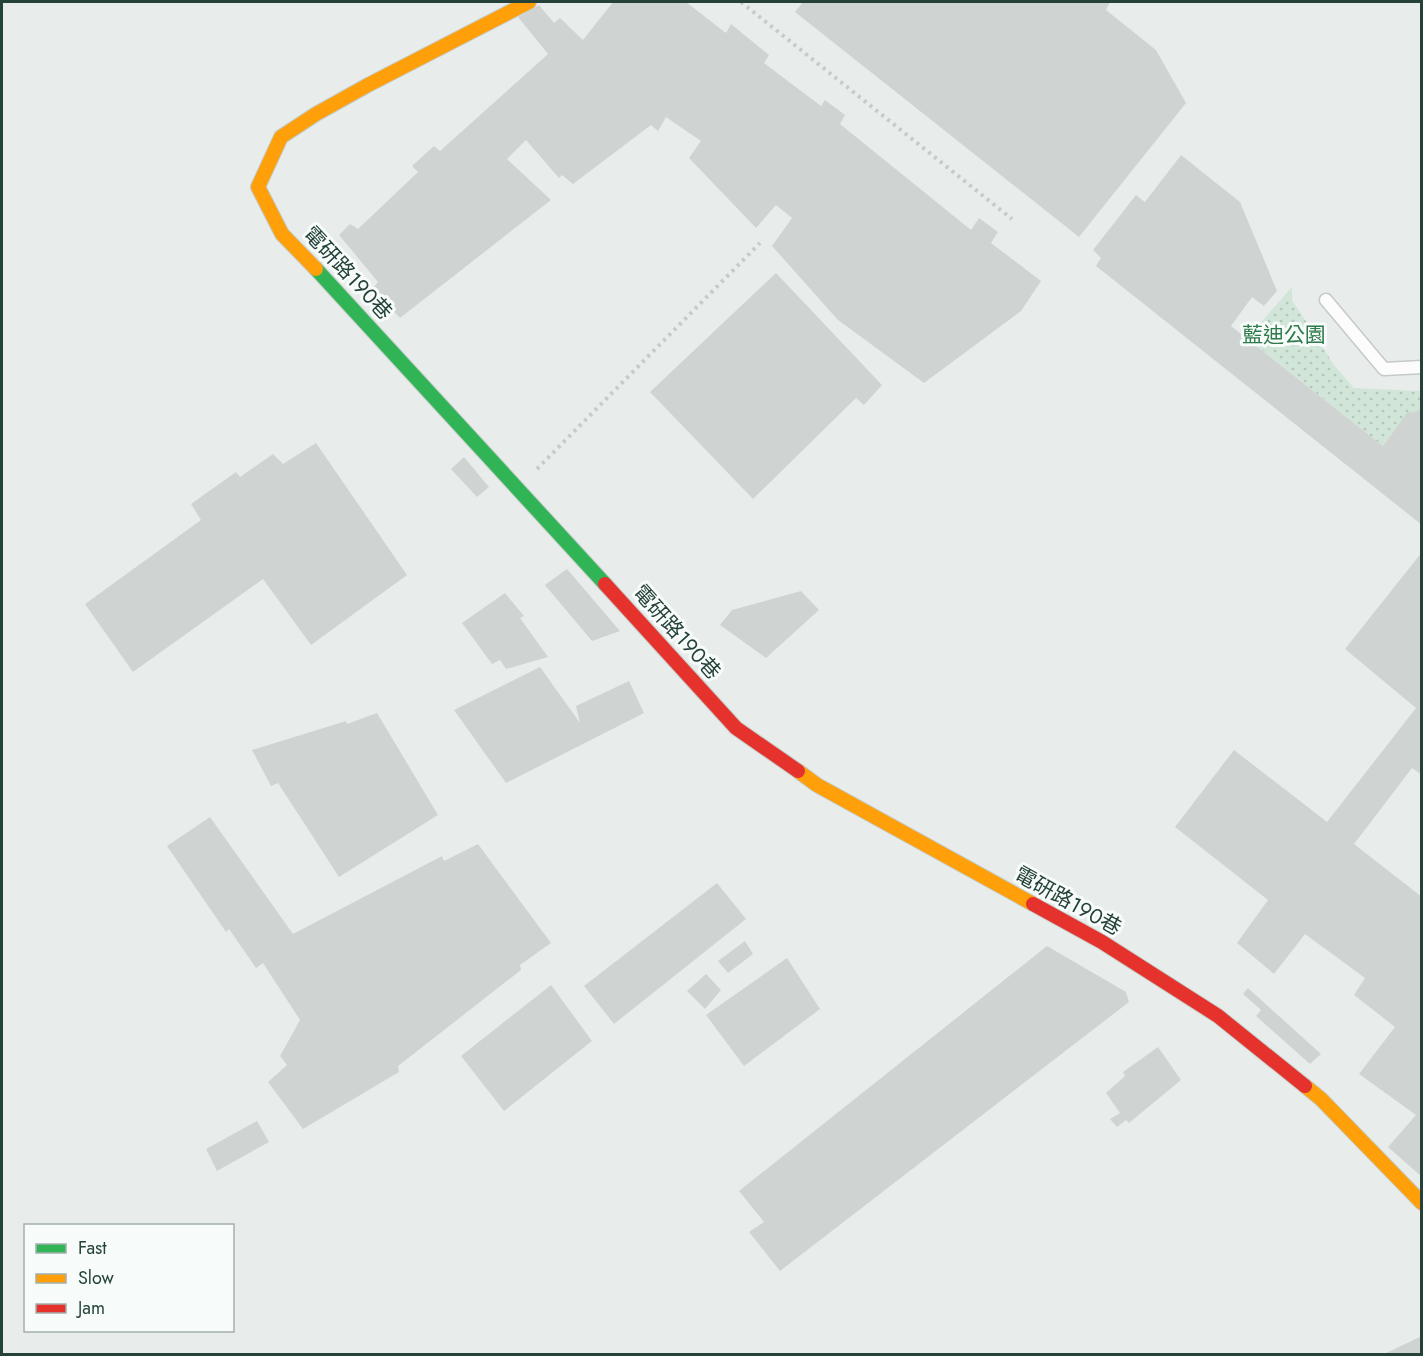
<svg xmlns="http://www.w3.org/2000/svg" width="1423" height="1356" font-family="Jost,'Noto Sans TC',sans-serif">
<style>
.park{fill:url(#park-dots)}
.building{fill:#cfd4d2}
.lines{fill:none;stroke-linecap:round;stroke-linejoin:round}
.lane-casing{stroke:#c5cac8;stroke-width:15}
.fast-casing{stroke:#c3cbc8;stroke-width:16}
.slow-casing{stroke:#c3cbc8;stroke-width:16}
.jam-casing{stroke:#c3cbc8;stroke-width:16}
.path{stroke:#c3ccca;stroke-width:4;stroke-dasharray:3 4.5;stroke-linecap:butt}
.lane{stroke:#fcfcfc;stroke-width:12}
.fast{stroke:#30b455;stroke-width:14}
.slow{stroke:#ff9f0a;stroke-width:14}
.jam{stroke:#e5322d;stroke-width:14}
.labels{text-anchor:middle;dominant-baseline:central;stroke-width:6;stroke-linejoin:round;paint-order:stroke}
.street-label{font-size:21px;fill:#24423a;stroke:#f7fbf9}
.park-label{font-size:21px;fill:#2d7a4b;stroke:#f7fbf9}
</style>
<defs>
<pattern id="park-dots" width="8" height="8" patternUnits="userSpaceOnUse" patternTransform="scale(1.5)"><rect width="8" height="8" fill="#d1e6d8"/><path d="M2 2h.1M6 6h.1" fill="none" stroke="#b3c6ba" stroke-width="1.8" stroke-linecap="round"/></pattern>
</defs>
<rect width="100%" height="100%" fill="#e8edeb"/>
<path class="park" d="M1292 287V300L1334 365 1354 388 1421 391V410L1407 414 1383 446 1247 338Z"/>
<path class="building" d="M613 2H686L726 33 731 24 769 55 764 63 821 106 825 100 845 115 840 124 971 230 979 218 998 232 991 243 1041 281 1021 311 924 383 838 320 772 246 792 218 776 205 756 228 689 158 701 141 666 117 658 131 651 125 573 184 562 175 559 178 526 140 507 159 551 200 400 318 372 289 378 282 339 235 350 224 358 229 418 172 412 166 434 146 440 151 548 54 518 17 539 5 554 23 560 18 583 40Z
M803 2H1110L1106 10 1156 50 1186 103 1079 237 795 12Z
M1181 155 1240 202 1277 291 1264 306 1252 297 1231 326 1383 446 1407 413 1422 410V525L1096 266 1101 258 1093 250 1136 195 1145 202Z
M776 273 882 385 864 405 856 398 753 499 650 392Z
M316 443 407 575 311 645 263 579 133 672 85 604 201 520 191 504 236 472 240 477 273 454 283 464Z
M464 457 489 487 477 497 451 469Z
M1422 552V775L1412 768 1354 844 1422 897V1177L1388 1147 1416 1115 1359 1074 1395 1027 1354 995 1365 978 1305 934 1274 974 1237 943 1268 900 1175 827 1234 750 1327 822 1416 708 1345 649Z
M567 569 620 631 592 641 545 585Z
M801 591 819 610 766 658 720 625 732 610Z
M505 593 524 616 520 618 548 657 506 669 500 660 492 664 462 623Z
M540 667 580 723 576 706 629 681 644 713 506 783 454 710Z
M377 713 438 815 339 877 278 783 271 786 252 750 346 721 347 724Z
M210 817 293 934 442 856 444 861 478 844 551 943 520 965 521 970 398 1066 399 1072 303 1129 268 1082 287 1065 280 1056 300 1020 263 963 256 968 229 929 226 932 167 846Z
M717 883 746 919 614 1024 584 986Z
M745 941 753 954 728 973 718 961Z
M1047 946 1126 992 1129 1002 780 1271 749 1232 764 1222 739 1191Z
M787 958 820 1009 744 1066 706 1015Z
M706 974 721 990 705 1009 687 991Z
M551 985 592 1041 504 1111 461 1056Z
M1248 988 1321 1054 1310 1064 1256 1016 1261 1010 1243 994Z
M1158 1047 1181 1080 1129 1123 1126 1120 1117 1127 1110 1119 1120 1113 1106 1093 1125 1076 1123 1072Z
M257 1121 269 1142 217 1171 206 1149Z
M1422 1336V1354H1384Z"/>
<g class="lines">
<g class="lane-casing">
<path id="lane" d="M1326 300 1384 369 1422 367"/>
</g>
<g class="fast-casing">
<path id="fast" d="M316 269 605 584"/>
</g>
<g class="slow-casing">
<path id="slow" d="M316 269 282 234 258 187 281 137 316 114 368 85 529 2
M798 771 817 785 1033 904
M1305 1086 1321 1099 1422 1203"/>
</g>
<g class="jam-casing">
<path id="jam" d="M605 584 736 728 798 771
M1033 904 1102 942 1218 1016 1305 1086"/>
</g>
<path class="path" d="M741 2 1012 219
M537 469 760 243"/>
<use href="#lane" class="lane"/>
<use href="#fast" class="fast"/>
<use href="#slow" class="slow"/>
<use href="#jam" class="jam"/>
</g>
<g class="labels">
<g class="street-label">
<text transform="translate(348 273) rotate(47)">電研路190巷</text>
<text transform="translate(677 632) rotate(48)">電研路190巷</text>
<text transform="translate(1068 901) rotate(29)">電研路190巷</text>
</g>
<g class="park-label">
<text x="1284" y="335">藍迪公園</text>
</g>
</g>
<rect width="1423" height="1356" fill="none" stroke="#24423a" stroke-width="6"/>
<rect x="24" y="1224" width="210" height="108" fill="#f7fbf9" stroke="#a3b1ad" stroke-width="1.5"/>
<rect x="36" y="1244" width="30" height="9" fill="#30b455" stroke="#a3b1ad" stroke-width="1.5"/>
<text x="78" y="1254" font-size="18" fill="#24423a">Fast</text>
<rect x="36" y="1274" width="30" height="9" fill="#ff9f0a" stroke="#a3b1ad" stroke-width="1.5"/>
<text x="78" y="1284" font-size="18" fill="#24423a">Slow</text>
<rect x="36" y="1304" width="30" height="9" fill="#e5322d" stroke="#a3b1ad" stroke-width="1.5"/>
<text x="78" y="1314" font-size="18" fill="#24423a">Jam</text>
</svg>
